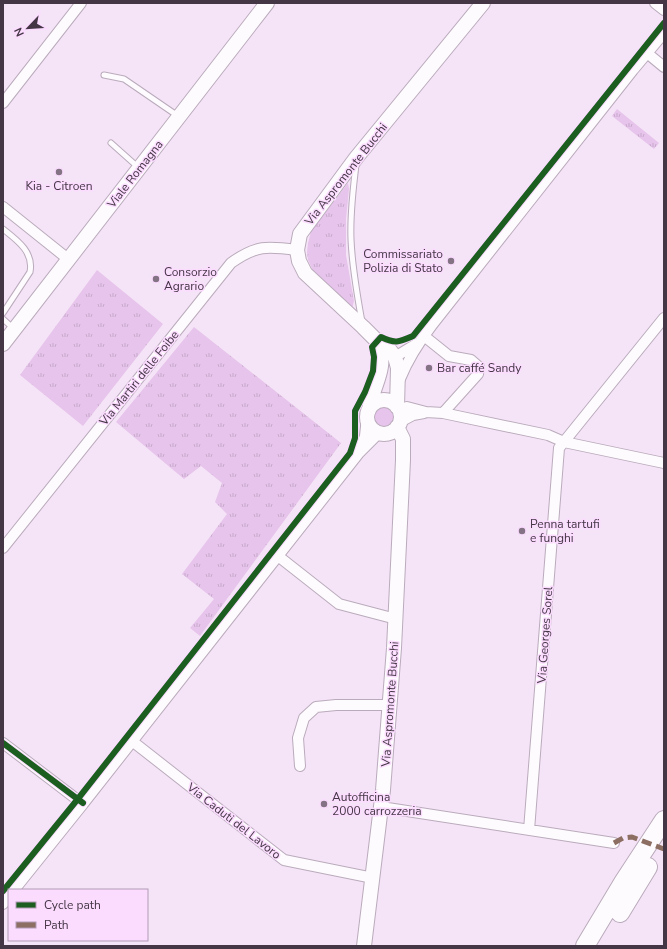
<svg xmlns="http://www.w3.org/2000/svg" width="667" height="949" font-family="'Nunito Sans',sans-serif">
<style>
.grass{fill:url(#grass-tufts)}
.garden{fill:#e7c4eb}
.lines{fill:none;stroke-linecap:round;stroke-linejoin:round}
.lane-casing{stroke:#baabbc;stroke-width:7}
.street-casing{stroke:#baabbc;stroke-width:12}
.secondary-casing{stroke:#baabbc;stroke-width:16}
.highway-casing{stroke:#baabbc;stroke-width:20}
.lane{stroke:#fefbfe;stroke-width:5}
.street{stroke:#fefbfe;stroke-width:10}
.secondary{stroke:#fefbfe;stroke-width:14}
.highway{stroke:#fefbfe;stroke-width:18}
.quiet{stroke:#8d6e63;stroke-width:5;stroke-dasharray:10 5;stroke-linecap:butt}
.cycleway-casing{stroke:#fbdcff;stroke-width:8}
.cycleway{stroke:#1b5e20;stroke-width:6}
.poi-dot{fill:#837384;stroke:#fbdcff;stroke-width:1.5}
.labels{text-anchor:middle;dominant-baseline:central;stroke-width:3;stroke-linejoin:round;paint-order:stroke}
.street-label{font-size:12px;fill:#453646;stroke:#fbdcff}
.poi-label{font-size:12px;fill:#453646;stroke:#fbdcff;text-anchor:start}
</style>
<defs>
<pattern id="grass-tufts" width="24" height="20" patternUnits="userSpaceOnUse"><rect width="24" height="20" fill="#e7c4eb"/><path d="M3 7l-1-3M5 7V3M7 7l1-3M15 17l-1-3M17 17v-4M19 17l1-3" fill="none" stroke="#c8a9cb"/></pattern>
</defs>
<rect width="100%" height="100%" fill="#f5e4f7"/>
<path class="grass" d="M617 109 659 143 654 149 612 116Z
M348 183 349 189 346 219V255L354 301 352 309 314 273 308 260 307 252 308 243 311 231Z
M97 270 163 324 83 426 20 375Z
M194 327 341 443 200 636 190 628 214 599 182 574 227 514 215 502 222 483 201 466 184 479 116 422Z"/>
<path class="garden" d="M373 417a11 11 0 1 1 22 0a11 11 0 1 1-22 0Z"/>
<g class="lines">
<g class="lane-casing">
<path id="lane" d="M104 75 124 79 178 116
M111 143 139 168
M356 165C353 189 350 214 351 239 352 267 357 294 362 322
M3 229C17 240 34 252 30 272L3 313
M3 319 14 329"/>
</g>
<g class="street-casing">
<path id="street" d="M655 3 664 10
M647 53 664 67
M3 103 81 3
M3 207 68 259
M424 336 449 356 471 360 479 367 478 374 443 413
M395 357 418 343
M400 379C408 359 419 342 432 325L633 70 664 33
M399 410 407 407 426 412 443 413 548 435 564 442 664 463
M400 422 413 415 424 413
M360 449 365 436 367 417
M3 548 231 263C256 245 267 246 297 250
M278 556 339 604 396 619
M132 741 284 860 373 878
M3 743 83 804 359 453 379 433
M300 766 298 738 304 718 316 707 336 705H390
M381 807 614 843
M529 830 559 448 664 318
M14 890 83 804
M3 904 9 896"/>
</g>
<g class="secondary-casing">
<path id="secondary" d="M3 344 267 3
M367 417a17 17 0 1 1 34 0a17 17 0 1 1-34 0Z
M397 407 398 368 395 357 389 349 377 341 363 327 305 273 299 261 297 250 300 234 356 158 483 3
M369 410C373 383 387 372 379 343
M364 946 383 790 394 648 403 460V439L397 427"/>
</g>
<g class="highway-casing">
<path id="highway" d="M620 913 648 867
M585 946 624 881 664 820"/>
</g>
<use href="#lane" class="lane"/>
<use href="#street" class="street"/>
<use href="#secondary" class="secondary"/>
<use href="#highway" class="highway"/>
<path class="quiet" d="M614 843 623 838 632 837 664 849"/>
<g class="cycleway-casing">
<path id="cycleway" d="M3 743 83 803
M3 891 77 800 350 453 355 438V411L365 392 373 371 374 357 372 347 381 337C395 344 399 342 413 336L664 23"/>
</g>
<use href="#cycleway" class="cycleway"/>
</g>
<g class="poi-dot">
<circle cx="59" cy="172" r="4"/>
<circle cx="451" cy="261" r="4"/>
<circle cx="156" cy="279" r="4"/>
<circle cx="429" cy="368" r="4"/>
<circle cx="522" cy="531" r="4"/>
<circle cx="324" cy="804" r="4"/>
</g>
<g class="labels">
<g class="street-label">
<text transform="translate(135 174) rotate(-52)">Viale Romagna</text>
<text transform="translate(346 174) rotate(-52)">Via Aspromonte Bucchi</text>
<text transform="translate(139 378) rotate(-51)">Via Martiri delle Foibe</text>
<text transform="translate(545 635) rotate(-86)">Via Georges Sorel</text>
<text transform="translate(390 704) rotate(-86)">Via Aspromonte Bucchi</text>
<text transform="translate(234 821) rotate(38)">Via Caduti del Lavoro</text>
</g>
<g class="poi-label">
<text x="59" y="186" text-anchor="middle">Kia - Citroen</text>
<text x="443" y="254" text-anchor="end">Commissariato<tspan x="443" dy="14">Polizia di Stato</tspan></text>
<text x="164" y="272">Consorzio<tspan x="164" dy="14">Agrario</tspan></text>
<text x="437" y="368">Bar caffé Sandy</text>
<text x="530" y="524">Penna tartufi<tspan x="530" dy="14">e funghi</tspan></text>
<text x="332" y="797">Autofficina<tspan x="332" dy="14">2000 carrozzeria</tspan></text>
</g>
</g>
<rect width="667" height="949" fill="none" stroke="#453646" stroke-width="8"/>
<rect x="8" y="889" width="140" height="52" fill="#fbdcff" stroke="#b29ab5"/>
<rect x="16" y="902" width="20" height="6" fill="#1b5e20" stroke="#b29ab5"/>
<text x="44" y="909" font-size="12" fill="#453646">Cycle path</text>
<rect x="16" y="922" width="20" height="6" fill="#8d6e63" stroke="#b29ab5"/>
<text x="44" y="929" font-size="12" fill="#453646">Path</text>
<g transform="translate(28 28) rotate(245)" stroke="#fbdcff" stroke-width="3" paint-order="stroke">
<path d="M0-3L7 15L0 10L-7 15Z" fill="#453646"/>
<text y="-6" font-size="11" font-weight="bold" text-anchor="middle" fill="#453646">N</text>
</g>
</svg>
